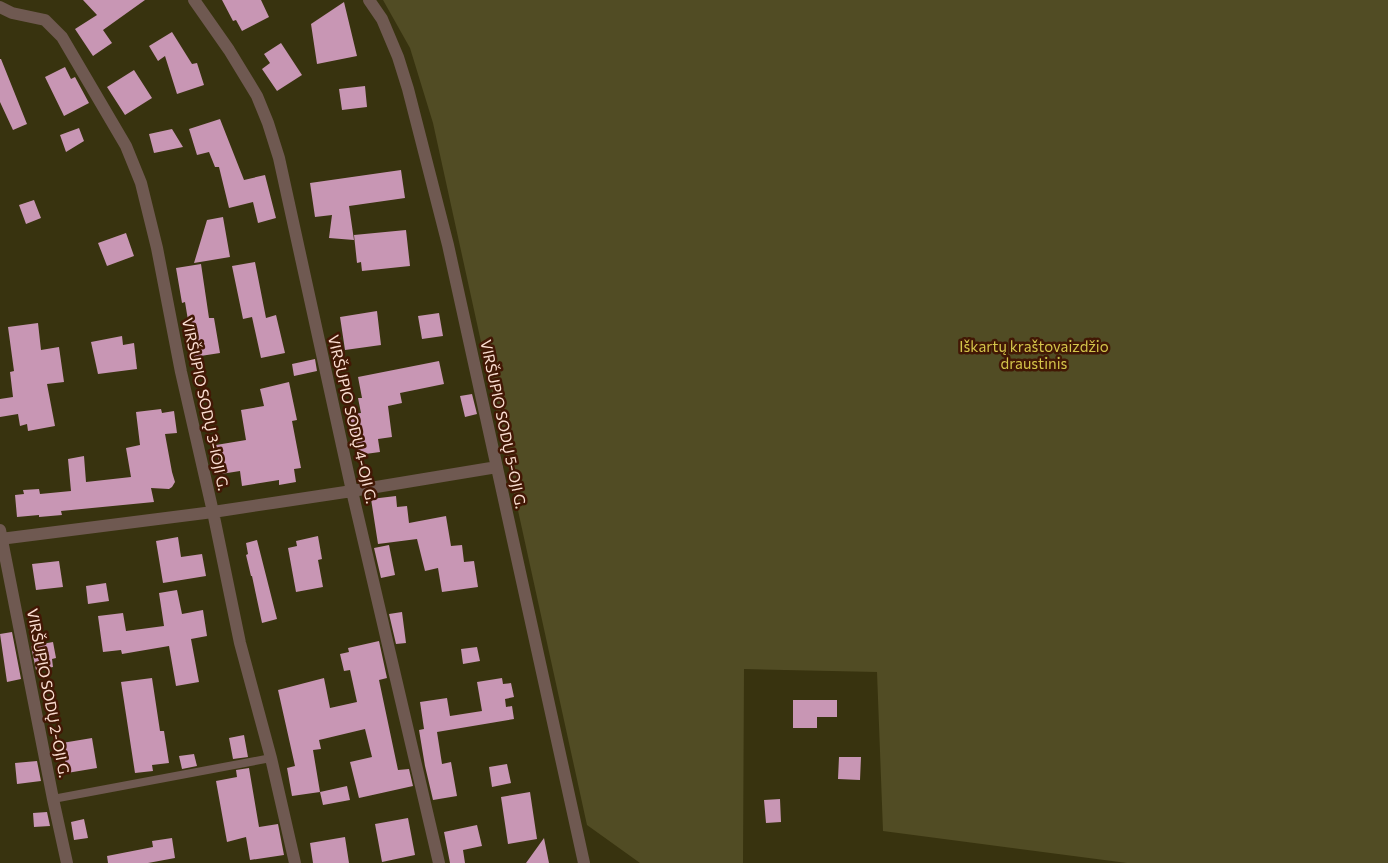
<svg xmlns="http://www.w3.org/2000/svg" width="1388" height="863" font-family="Commissioner,sans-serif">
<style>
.green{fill:#38330f}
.forest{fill:#514c24}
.building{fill:#c896b4}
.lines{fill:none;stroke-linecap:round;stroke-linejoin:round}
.lane{stroke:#6f5951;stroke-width:8}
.street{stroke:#6f5951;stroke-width:12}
.labels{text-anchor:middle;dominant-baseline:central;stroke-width:5;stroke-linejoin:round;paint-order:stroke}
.park-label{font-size:15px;fill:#d4c54a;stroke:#421805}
.street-label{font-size:15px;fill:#fcdfd3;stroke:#421805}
</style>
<rect width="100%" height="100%" fill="#421805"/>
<path class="green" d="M0 0H1388V863H0Z"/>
<path class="forest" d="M383 0H1388V863H1127L883 831 877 672 744 669 743 863H640L587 825 433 123 410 48Z"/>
<path class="building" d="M83 0H145L103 30 112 43 93 56 75 29 97 15Z
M222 0H261L269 17 242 31 236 20 233 21Z
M344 2 357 56 317 64 311 24Z
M172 32 192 64 197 63 204 85 177 94 165 56 158 61 149 46Z
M281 43 302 75 277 91 262 69 270 63 264 54Z
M0 59H1L27 124 13 130 0 102Z
M65 67 71 79 75 77 89 103 64 116 45 77Z
M134 70 152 98 125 115 107 87Z
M365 86 367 107 342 110 339 89Z
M220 119 244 180 265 175 276 218 258 223 253 202 229 208 219 167H215L209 152 197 155 189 129Z
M79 128 84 141 66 152 60 135Z
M172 129 183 147 154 153 149 134Z
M401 170 405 198 349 206 354 240 329 238 332 215 315 217 310 183Z
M34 200 41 218 26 224 19 205Z
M223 217 230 257 194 263 207 220Z
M406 230 410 266 362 271 361 262 357 263 354 235Z
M126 233 134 256 107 266 98 243Z
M255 262 266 318 276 315 285 353 261 358 252 317 243 319 232 266Z
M201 264 209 318H214L220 353 194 357 185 302 182 303 176 268Z
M377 311 381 345 345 350 340 317Z
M439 313 443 336 422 339 418 316Z
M38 323 41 350 59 347 64 382 47 384 55 426 28 431 27 424 20 426 18 414 0 417V399L13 397 10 372 14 371 8 327Z
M122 336 123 345 134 343 137 369 98 374 91 342Z
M315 359 317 371 294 376 292 364Z
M439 361 444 384 400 393 402 403 388 406 392 437 378 439 380 452 358 455 355 437H352L349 414 361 413 358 398H362L358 377Z
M289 382 297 420 292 421 301 468 294 469 296 482 279 485V480L242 486 240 471 221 474 216 445 246 440 241 410 264 406 260 389Z
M472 394 477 414 465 417 460 396Z
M161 409 162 413 174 411 177 433 165 434 172 472 175 482 172 487 169 489 151 488 154 502 61 511 62 515 39 517V515L17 517 15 495 24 494 23 490 39 489 40 494 71 491 68 459 84 456 86 482 131 477 126 448 140 445 136 412Z
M396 496 397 507 407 506 409 523 446 516 451 546 462 545 464 562 474 561 478 587 442 592 438 568 425 571 417 539 378 544 371 499Z
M318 536 322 559 318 560 323 587 296 592 288 548 297 546 296 541Z
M178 537 181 557 202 554 206 576 163 583 156 541Z
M257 540 277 619 262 623 252 576H251L246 555 248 554 246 543Z
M389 545 395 575 381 578 374 548Z
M59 561 63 587 36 590 32 564Z
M106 583 109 601 88 604 86 586Z
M177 590 182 614 203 610 207 636 191 639 199 682 176 686 169 646 122 654 121 650 103 652 98 616 123 613 126 631 164 626 159 593Z
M402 612 406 643 396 644 389 614Z
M12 632 21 679 7 682 0 634Z
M379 641 387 678 379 680 398 770 409 769 413 786 359 798 350 762 372 757 365 729 319 740 321 749 313 750 320 792 292 796 287 768 295 766 278 690 324 678 330 708 357 702 350 670 344 671 340 654 349 652 348 648Z
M53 642 56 658 52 659 53 667 36 670 31 646Z
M477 647 480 661 463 664 461 649Z
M152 678 160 731H164L169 763 152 765 153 771 135 773 121 682Z
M502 678 503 684 511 683 514 697 505 699 506 707 512 706 514 719 437 732 442 764 451 762 457 796 433 800 425 766 419 730 424 729 420 702 447 698 450 716 482 711 477 682Z
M793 700H837V717H817V728H793Z
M244 735 248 757 233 759 229 738Z
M92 738 97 768 67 773 62 743Z
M194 754 197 766 182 769 179 756Z
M839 757H861L860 780 838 779Z
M37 761 41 781 17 784 15 763Z
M507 764 511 783 492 787 489 767Z
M249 768 259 827 278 824 284 855 250 860 246 837 227 842 216 781 237 777 236 770Z
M347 786 350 800 323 805 320 792Z
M530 792 537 839 508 844 501 797Z
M780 799 781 822 766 823 764 800Z
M47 812 50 826 34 827 33 813Z
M408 818 415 855 382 862 375 824Z
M84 819 88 838 74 840 71 822Z
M477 825 482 846 463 850 465 863H450L444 832Z
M345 837 349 863H313L310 843Z
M172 838 175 858 148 863H108L107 856 153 847 152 841Z
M544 838 549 863H526Z"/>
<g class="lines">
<path class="lane" d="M53 799 271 758"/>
<path class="street" d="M194 0 229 50 257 96 268 123 279 158 352 491 439 863
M369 0 382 19 398 57 408 89 448 245 584 863
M0 7 12 13 45 20 62 37 126 146 141 183 157 248 181 372 213 512 240 643 271 758 295 863
M0 530 53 799 67 863
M0 539 213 512 352 491 497 467"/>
</g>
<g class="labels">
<g class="park-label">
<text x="1034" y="346">Iškartų kraštovaizdžio<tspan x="1034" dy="17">draustinis</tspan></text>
</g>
<g class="street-label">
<text transform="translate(206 404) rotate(78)">VIRŠUPIO SODŲ 3-IOJI G.</text>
<text transform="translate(353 419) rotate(77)">VIRŠUPIO SODŲ 4-OJI G.</text>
<text transform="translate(504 424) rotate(78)">VIRŠUPIO SODŲ 5-OJI G.</text>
<text transform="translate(49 693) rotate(79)">VIRŠUPIO SODŲ 2-OJI G.</text>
</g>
</g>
</svg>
